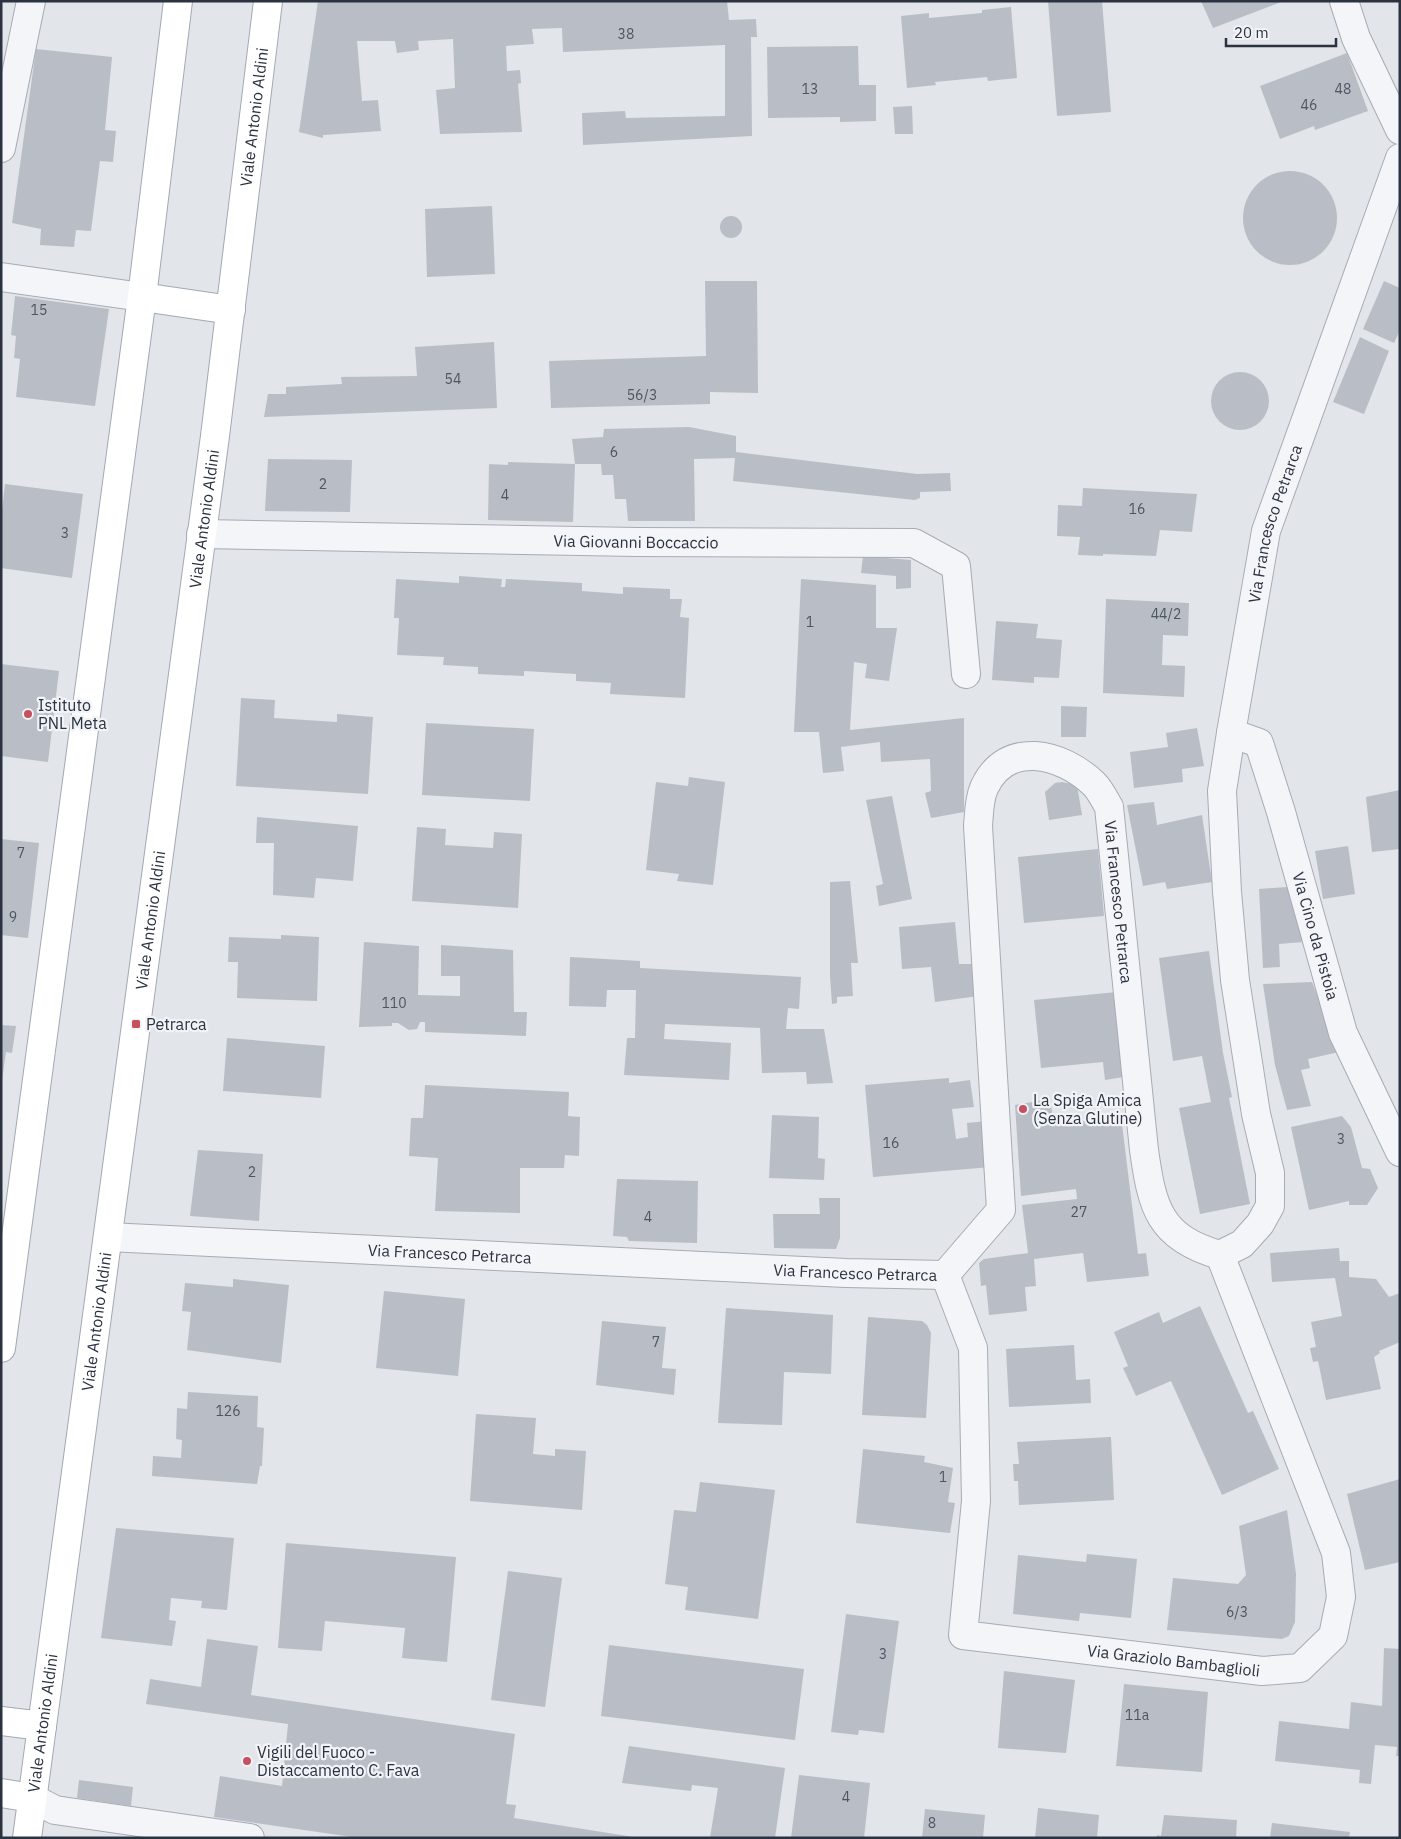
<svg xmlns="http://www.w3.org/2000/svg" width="1401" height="1839" font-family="'IBM Plex Sans',sans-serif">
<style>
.building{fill:#b9bec6}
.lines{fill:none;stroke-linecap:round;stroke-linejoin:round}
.minor-casing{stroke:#a7acb3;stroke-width:30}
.major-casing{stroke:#a2a9b4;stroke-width:30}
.minor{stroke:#f4f5f8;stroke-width:28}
.major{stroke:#fff;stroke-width:28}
.poi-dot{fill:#c55060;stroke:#f1f3f7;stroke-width:2}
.labels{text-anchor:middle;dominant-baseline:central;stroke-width:4.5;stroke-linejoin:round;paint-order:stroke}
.number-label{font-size:14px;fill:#4e5562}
.street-label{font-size:16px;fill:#2b3240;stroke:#f1f3f7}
.poi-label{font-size:16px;fill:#2b3240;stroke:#f1f3f7;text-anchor:start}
</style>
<rect width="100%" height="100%" fill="#e2e5e9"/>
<path class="building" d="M318 1H727L729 20 756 19 757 37H751L752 136 583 145 582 113 625 111 626 118 725 116V45L563 52 562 28 532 29 534 44 506 46 507 71 520 70 521 83 518 84 522 132 440 134 436 90 455 88 453 39 418 41 419 50 397 53 395 41H357L362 101 378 100 381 131 323 135V138L299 132Z
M1048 1H1102L1111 112 1057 116Z
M1201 1H1284L1213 28Z
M1011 7 1017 78 988 81 987 77 935 82 936 85 907 88 901 16 929 13V18L982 13V10Z
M858 46 859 85H876V121L840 122V117L768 118 767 47Z
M36 49 112 57 105 130 116 131 113 162 100 161 91 231 76 230 74 247 40 245 41 229 12 223Z
M1347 53 1368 111 1315 130 1314 126 1280 139 1260 86Z
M912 106 913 134H895L893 107Z
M1243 218a47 47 0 1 1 94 0a47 47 0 1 1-94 0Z
M492 206 495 274 427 277 425 209Z
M720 227a11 11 0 1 1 22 0a11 11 0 1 1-22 0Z
M705 281H757L758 393 710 392V404L551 408 549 361 706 356Z
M1384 281 1400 288V330L1394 343 1363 329Z
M15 296 109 309 95 406 16 397 20 359 14 358 16 336 11 335Z
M1360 337 1389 351 1364 414 1333 402Z
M494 342 497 408 264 417 268 394H286V387L342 384 341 377 417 376 415 347Z
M1211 401a29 29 0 1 1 58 0a29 29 0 1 1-58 0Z
M689 427 736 436V452L917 474 950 473 951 491 920 492V498L915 500 733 481 735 458 694 459 695 521H628L626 499H615L613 475H602L601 464H575L572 439 603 437 604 429Z
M268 459 352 460 350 512 265 511Z
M508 462 575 464 573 522 488 520 489 464 508 465Z
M5 484 83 494 72 578 1 568V520Z
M1083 488 1197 494 1192 532 1160 530 1156 556 1103 554V556L1078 555 1080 537 1057 536 1058 505 1082 506Z
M863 556 911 560V588L896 589V576L861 573Z
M459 576 502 579 501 587H505L506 579 582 583V591L623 594V587L670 589V599H682L680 617 689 618 685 698 610 694 611 683 576 681V674L524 671V676L478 674V667L443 665 444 657 397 655 399 618H394L396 579 459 583Z
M801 579 876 585V628H897L889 681 865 678 867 664 854 662 850 730 964 718V812L931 818 925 793 931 791 930 759 881 762 880 742 841 747 844 771 823 773 819 732H794Z
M1106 599 1189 603 1188 636 1163 635 1162 665 1185 666 1184 697 1103 693Z
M996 621 1038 624 1036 638 1062 640 1059 678 1034 677V683L992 680Z
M1 664 59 671 48 762 1 756Z
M241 698 275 700 274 718 337 722V714L373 717 368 794 236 786Z
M1061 706 1087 707 1086 737H1061Z
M426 723 534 729 530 801 422 795Z
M1197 728 1204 766 1182 769 1183 782 1134 788 1130 752 1168 747 1166 733Z
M689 777 725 782 713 885 677 881 679 874 646 870 656 782 688 786Z
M1062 782 1077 785 1082 815 1049 820 1045 792 1055 783Z
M1400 790V849L1372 852 1366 797Z
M892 796 912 899 879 906 876 886 883 884 866 800Z
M1154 802 1157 825 1202 815 1212 882 1167 889 1165 882 1143 886 1127 805Z
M257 817 358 826 353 881 316 878 314 898 273 895 274 843H256Z
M417 827 446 829 445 845 493 848 494 832 522 834 518 908 412 901Z
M1 839 39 843 28 938 1 935Z
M1348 846 1355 894 1323 899 1315 851Z
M1098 849 1104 916 1024 923 1018 857Z
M850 881 858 963H851L853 996 837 997V1003L832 1004 830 976V882Z
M1300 886 1303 942 1279 944 1280 967 1263 968 1259 889Z
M955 922 959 964H973L978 996 935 1002 931 967 902 969 899 927Z
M281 935 319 937 317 1001 237 998 238 962H228L229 937 281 939Z
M364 942 419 946 418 995 460 996V976H441V945L513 950 514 1012H527L526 1036 425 1032V1022H420L417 1029 409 1030 398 1023H392V1026L359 1027Z
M1209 951 1223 1053 1232 1097 1229 1098 1250 1204 1200 1214 1179 1108 1211 1102 1202 1056 1173 1061 1159 958Z
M570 957 640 961V968L801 977 799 1009 788 1008 786 1029H824L833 1083 807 1084 806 1072 762 1073 760 1028 665 1024 664 1039 731 1043 729 1080 624 1075 627 1038H635L636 990H607L606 1007 569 1006Z
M1312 982 1339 1052 1308 1059 1310 1068 1301 1070 1311 1106 1287 1110 1275 1065 1263 984Z
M1117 992 1130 1076 1105 1080 1103 1062 1041 1068 1034 1000Z
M1 1025 16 1026 12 1053 6 1052 2 1080Z
M227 1038 325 1046 321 1098 223 1091Z
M949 1078V1083L970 1080 974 1107 952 1109 956 1139 968 1137 967 1123 987 1121 991 1167 873 1177 865 1085Z
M425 1085 569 1092 568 1116 580 1117 579 1156 565 1155 564 1168H520V1213L435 1211 438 1158 409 1156 411 1118H423Z
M1050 1099 1054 1125 1121 1116 1138 1254 1146 1253 1149 1276 1087 1282 1083 1253 1034 1259 1036 1286 1025 1287 1027 1311 989 1315 986 1285 981 1286 979 1263 984 1259 1028 1253 1022 1205 1077 1199 1076 1189 1021 1196 1015 1105Z
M772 1115 819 1117 818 1158 825 1159 824 1180 769 1178Z
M1342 1116 1351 1127 1362 1168 1370 1169 1378 1188 1367 1205H1349V1201L1309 1210 1291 1127Z
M198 1150 263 1154 259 1221 190 1216Z
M617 1179 698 1181 697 1243 629 1241 627 1237 613 1236Z
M819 1198H840V1238L836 1249 774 1248 773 1214H820Z
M1339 1248 1340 1261H1349V1277L1376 1279 1389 1297 1400 1293V1342L1379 1351 1380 1353 1374 1357 1381 1389 1326 1400 1318 1361 1313 1362 1310 1348 1316 1347 1311 1322 1342 1316 1335 1278 1272 1282 1270 1253Z
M233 1279 289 1285 281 1363 187 1350 191 1312 182 1311 185 1283 233 1287Z
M384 1291 465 1299 458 1376 376 1368Z
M1200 1306 1248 1413 1253 1411 1279 1469 1222 1495 1171 1381 1136 1396 1123 1368 1128 1366 1114 1332 1159 1312 1163 1323Z
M726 1308 833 1315 831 1374 784 1372 782 1425 718 1423Z
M868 1317 922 1321 927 1325 931 1333 926 1418 862 1415Z
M602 1321 666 1327 662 1368 676 1369 674 1395 596 1385Z
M1074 1345 1076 1380 1090 1379 1091 1403 1009 1407 1006 1349Z
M188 1392 258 1396 257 1427 264 1428 262 1466H260L257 1484 152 1476 153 1456 181 1458 182 1440 176 1439 177 1408 187 1409Z
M476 1414 536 1418 533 1454 555 1456V1449L586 1451 582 1510 470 1501Z
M1111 1437 1114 1500 1019 1505 1018 1481H1014L1013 1464H1019L1017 1442Z
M863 1449 925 1456 924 1462 953 1468 948 1502 955 1503 950 1533 856 1523Z
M1400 1479V1562L1365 1570 1347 1494Z
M700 1482 775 1490 758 1619 685 1610 688 1587 665 1584 674 1510 696 1512Z
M1287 1510 1296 1574 1295 1622 1289 1636 1282 1639 1167 1630 1173 1578 1238 1584 1246 1575 1239 1526Z
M116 1528 234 1538 227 1610 201 1608 202 1601 171 1598 169 1620 176 1621 172 1646 101 1638Z
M286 1543 456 1557 447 1662 402 1658 405 1628 325 1621 322 1651 278 1648Z
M1087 1554 1137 1559 1131 1618 1080 1613 1079 1621 1013 1614 1018 1555 1086 1562Z
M508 1571 562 1578 545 1707 491 1700Z
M846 1614 899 1621 884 1733 859 1730 858 1735 831 1732Z
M207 1639 258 1646 251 1695 515 1734 506 1804 516 1805 514 1818 640 1838H359L214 1817 220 1776 282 1786 288 1724 146 1704 150 1679 201 1687Z
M609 1645 804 1669 795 1740 601 1716Z
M1384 1648 1400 1649V1756H1396L1397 1747 1375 1745 1371 1784 1359 1783 1360 1770 1275 1761 1279 1721 1349 1729 1351 1702 1382 1706Z
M1004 1671 1075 1680 1066 1753 998 1748Z
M1124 1684 1208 1692 1202 1772 1116 1766Z
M629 1746 785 1768 775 1838H710L718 1788 692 1785 691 1791 622 1783Z
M799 1775 870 1783 864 1838H791Z
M79 1780 133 1787 131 1806 77 1798Z
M1038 1808 1099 1815 1097 1838H1035Z
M925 1809 985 1815 983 1838H922Z
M1164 1815 1237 1820 1236 1838H1156L1157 1835 1161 1836Z
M1272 1823 1350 1832 1349 1838H1270Z"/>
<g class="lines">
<g class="minor-casing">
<g id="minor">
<path d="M1344 1 1356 38 1400 130"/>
<path d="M1 148 31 1"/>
<path d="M1 277 142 297"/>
<path id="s1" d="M201 534 637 542 914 543 956 566 966 674"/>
<path id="s2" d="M1231 733 1259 743 1281 812 1343 1033 1400 1152"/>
<path id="s3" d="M108 1237 846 1273 945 1275 1001 1210 978 826C979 815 979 799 984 788 1006 739 1062 753 1094 784 1100 790 1105 800 1109 807L1144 1150C1152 1207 1159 1238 1220 1255L1242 1244 1260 1224 1270 1206V1173L1256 1114 1235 980 1227 892 1222 791 1231 733 1266 531 1400 158"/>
<path id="s4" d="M945 1275 973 1348 976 1501 963 1635 1262 1671 1300 1668 1333 1636 1341 1597 1336 1553 1220 1255"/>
<path d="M32 1798 55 1810 250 1838"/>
</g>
</g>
<g class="major-casing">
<g id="major">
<path d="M142 297 231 310"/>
<path d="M1 1348 142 297 178 1"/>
<path d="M1 1721 42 1726"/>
<path d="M1 1793 32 1798"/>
<path id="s5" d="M27 1838 215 436 268 1"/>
</g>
</g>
<use href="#minor" class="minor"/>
<use href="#major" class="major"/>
</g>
<g class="poi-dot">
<circle cx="28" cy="714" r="5"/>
<rect x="131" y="1019" width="10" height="10" rx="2.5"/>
<circle cx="1023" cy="1109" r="5"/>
<circle cx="247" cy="1761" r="5"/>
</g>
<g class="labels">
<g class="number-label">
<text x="626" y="34">38</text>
<text x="810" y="89">13</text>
<text x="1343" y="89">48</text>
<text x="1309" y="105">46</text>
<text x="39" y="310">15</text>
<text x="453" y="379">54</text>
<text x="642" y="395">56/3</text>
<text x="614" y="452">6</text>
<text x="323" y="484">2</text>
<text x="505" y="495">4</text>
<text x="1137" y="509">16</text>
<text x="65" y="533">3</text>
<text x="1166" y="614">44/2</text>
<text x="810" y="622">1</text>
<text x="21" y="853">7</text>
<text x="13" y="917">9</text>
<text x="394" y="1003">110</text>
<text x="1341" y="1139">3</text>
<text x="891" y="1143">16</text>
<text x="252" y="1172">2</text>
<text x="1079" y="1212">27</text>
<text x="648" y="1217">4</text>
<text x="656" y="1342">7</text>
<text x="228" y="1411">126</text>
<text x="943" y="1477">1</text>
<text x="1237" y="1612">6/3</text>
<text x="883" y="1654">3</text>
<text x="1137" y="1715">11a</text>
<text x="846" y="1797">4</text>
<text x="932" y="1823">8</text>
</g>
<g class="street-label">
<text stroke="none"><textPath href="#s5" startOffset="1736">Viale Antonio Aldini</textPath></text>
<text stroke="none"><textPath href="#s5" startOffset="1331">Viale Antonio Aldini</textPath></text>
<text stroke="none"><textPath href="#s3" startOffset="2755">Via Francesco Petrarca</textPath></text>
<text stroke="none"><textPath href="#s1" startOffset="435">Via Giovanni Boccaccio</textPath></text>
<text stroke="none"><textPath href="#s3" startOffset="1601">Via Francesco Petrarca</textPath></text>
<text stroke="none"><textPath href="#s5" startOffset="926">Viale Antonio Aldini</textPath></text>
<text stroke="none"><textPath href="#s2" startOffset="231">Via Cino da Pistoia</textPath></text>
<text stroke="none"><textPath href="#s3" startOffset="342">Via Francesco Petrarca</textPath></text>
<text stroke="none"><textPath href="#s3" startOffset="748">Via Francesco Petrarca</textPath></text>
<text stroke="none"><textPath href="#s5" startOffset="521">Viale Antonio Aldini</textPath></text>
<text stroke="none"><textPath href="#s4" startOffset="578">Via Graziolo Bambaglioli</textPath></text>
<text stroke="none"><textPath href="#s5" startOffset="116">Viale Antonio Aldini</textPath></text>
</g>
<g class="poi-label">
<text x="38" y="705">Istituto<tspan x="38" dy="18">PNL Meta</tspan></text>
<text x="146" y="1024">Petrarca</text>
<text x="1033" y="1100">La Spiga Amica<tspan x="1033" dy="18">(Senza Glutine)</tspan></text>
<text x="257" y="1752">Vigili del Fuoco -<tspan x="257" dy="18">Distaccamento C. Fava</tspan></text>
</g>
</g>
<rect width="1401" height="1839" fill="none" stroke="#2b3240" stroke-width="5"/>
<path d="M1226 38v8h110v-8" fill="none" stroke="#2b3240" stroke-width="2.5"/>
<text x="1234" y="38" font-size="15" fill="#2b3240" stroke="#f1f3f7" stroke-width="4" paint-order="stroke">20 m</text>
</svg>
